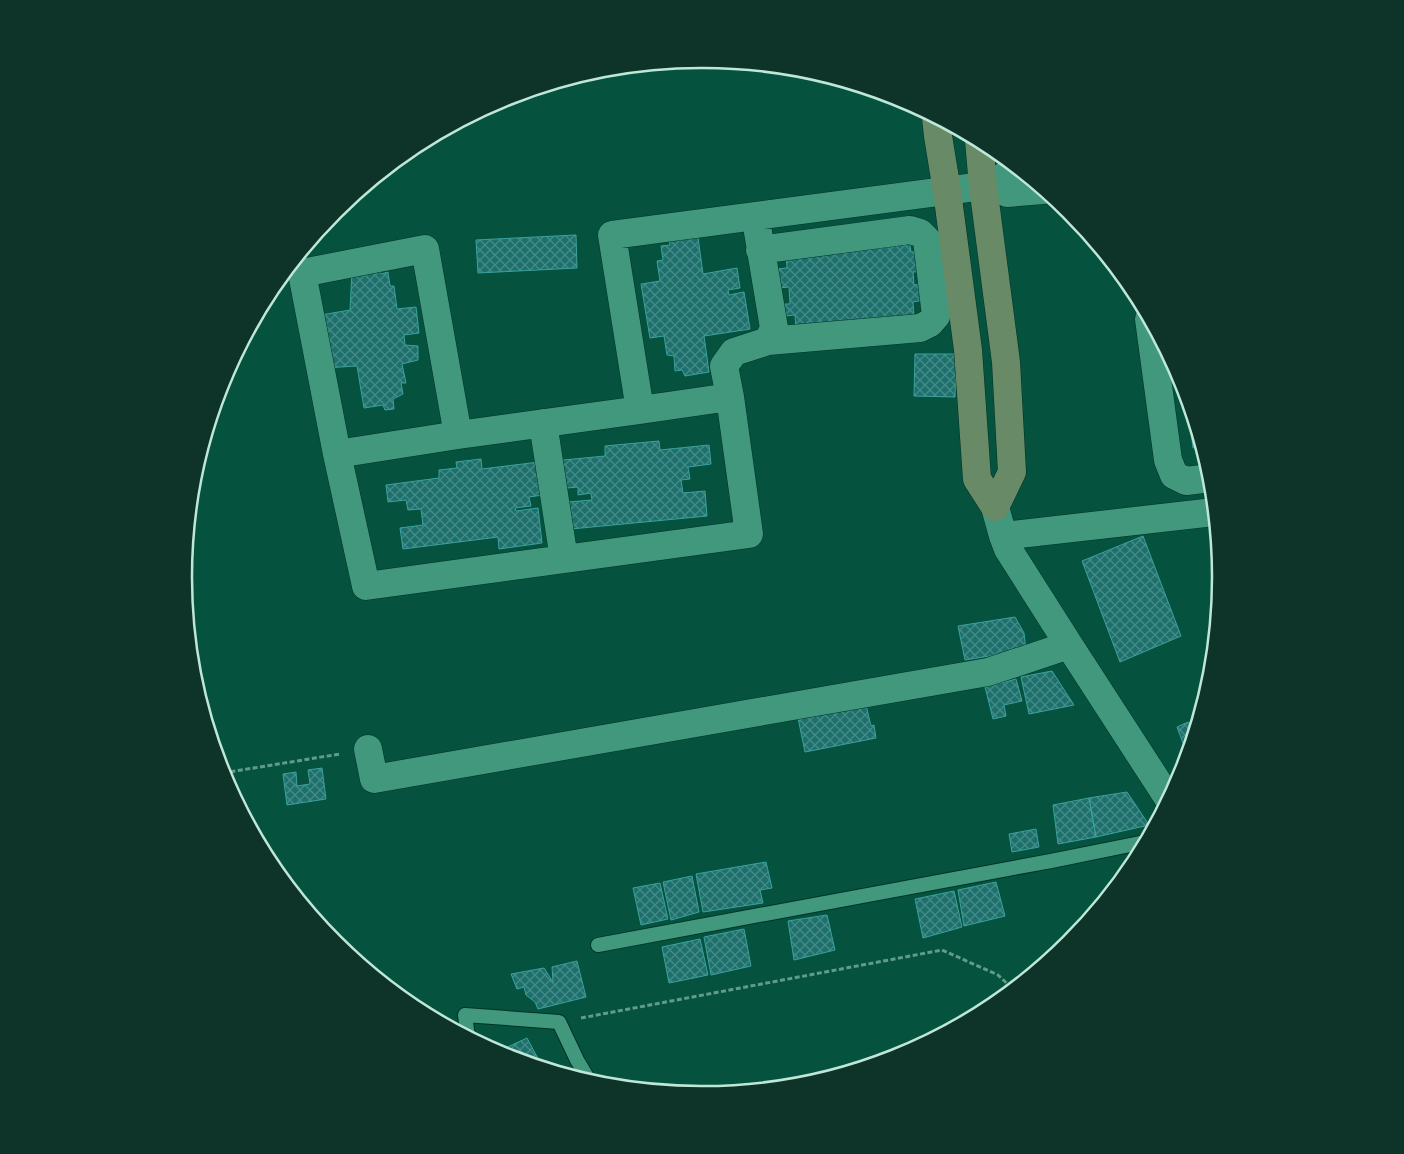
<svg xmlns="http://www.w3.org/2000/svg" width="1404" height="1154" font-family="'PT Sans',sans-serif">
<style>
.building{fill:url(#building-cross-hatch);stroke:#3ba29d}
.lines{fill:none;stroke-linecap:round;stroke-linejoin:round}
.lane-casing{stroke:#013427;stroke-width:16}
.street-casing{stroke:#013427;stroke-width:29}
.secondary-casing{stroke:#013427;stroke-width:29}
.path{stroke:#619c8b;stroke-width:3;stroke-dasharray:5 2.5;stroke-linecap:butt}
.lane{stroke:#41987d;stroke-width:14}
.street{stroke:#41987d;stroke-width:28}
.secondary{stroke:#688a67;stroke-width:28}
.rim{fill:none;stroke:#bee7d7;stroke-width:2.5}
</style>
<defs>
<pattern id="building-cross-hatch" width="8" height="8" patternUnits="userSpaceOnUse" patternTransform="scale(1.25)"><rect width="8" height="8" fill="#1d706c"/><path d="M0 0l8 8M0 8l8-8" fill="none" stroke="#468b87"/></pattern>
</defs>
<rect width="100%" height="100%" fill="#05523f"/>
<path class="building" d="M697 230 703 274 737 268 740 288 728 290 729 295 744 292 750 329 704 336 709 372 685 376 682 370 675 371 674 356 667 355 664 336 650 338 641 284 660 281 657 261 663 260 661 246 670 245 668 234Z
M576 235 577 268 478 273 476 240Z
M909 239 911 252 922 251 924 271 913 272 914 285 923 284 924 300 913 302 914 318 796 330 795 315 784 316 783 304H790L789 287 778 288 777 269 787 268 786 251Z
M377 263 381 274 388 272 390 286H394L397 309 416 307 419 333 404 335 405 345 418 346V360L402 364 406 383H401L403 394 393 399 394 409 385 410 383 405 364 408 357 366 324 368 321 315 350 310 352 271Z
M915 354H956L955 397 914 396Z
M1187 399 1201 446 1193 448Z
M659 441 660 450 709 445 711 464 688 467 690 479 681 480 683 493 705 491 707 516 571 529 568 502 592 500 591 493 578 495V487L556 489 553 461 605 456V446Z
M481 459 482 469 539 462 543 495 529 497 531 506 515 508 516 511 538 508 542 543 499 549 498 537 403 549 400 528 423 525 421 509 408 510 406 500 388 502 386 485 439 478V470L457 468 456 462Z
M1143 536 1181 636 1120 662 1082 561Z
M1015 617 1024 633 1026 650 965 660 958 626Z
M1052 671 1074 705 1029 714 1021 677Z
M1016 679 1022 701 1004 705 1006 716 993 719 985 687Z
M866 705 871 726 874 725 876 738 805 752 798 718Z
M1188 722 1194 733 1187 754 1177 727Z
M322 768 326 799 287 805 283 774 296 772 297 786 310 784 308 770Z
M1127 792 1149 825 1096 837 1089 798Z
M1089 798 1096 837 1058 844 1053 805Z
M1036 829 1039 847 1012 852 1009 834Z
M766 862 772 888 760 890 763 903 703 912 696 874Z
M692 876 699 912 671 920 663 882Z
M996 882 1005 916 964 926 958 890Z
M660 883 668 919 641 925 633 888Z
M954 891 962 927 923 938 915 899Z
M827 915 835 950 794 960 788 921Z
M744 929 751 966 711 975 704 937Z
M700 939 708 975 669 983 662 947Z
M577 961 586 997 538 1009 535 1002 526 995 524 987 517 989 511 974 544 968 553 982 552 967Z
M527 1038 543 1068 503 1056 497 1052Z"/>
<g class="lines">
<g class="lane-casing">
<path id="lane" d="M598 945 1051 861 1145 842
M468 1037 465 1015 559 1022 577 1060 590 1082"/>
</g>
<g class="street-casing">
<path id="street" d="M998 188 1007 193 1043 190
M760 250 910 230 920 233 927 240 936 316 930 323 920 328 768 341
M1149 319 1168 460 1174 475 1186 481 1211 478
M730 397 724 366 734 352 768 341 774 328 758 232
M640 410 730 397 749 534 366 586 337 454 458 435 640 410 612 235 983 186 993 185 1004 176 1024 174
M543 423 564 559
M337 454 302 273 425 249 458 435
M995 507 1003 536 1008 549 1069 645 1168 798
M1003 536 1214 512
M368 749 374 779 988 672 1069 645"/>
</g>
<g class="secondary-casing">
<path id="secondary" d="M936 117 938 136 947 191 968 350 977 479 995 507
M979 140 983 186 1006 362 1012 472 995 507"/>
</g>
<path class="path" d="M223 773 340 754
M581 1018 942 950 998 975 1013 989"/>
<use href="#lane" class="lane"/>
<use href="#street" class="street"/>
<use href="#secondary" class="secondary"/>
</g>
<path d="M0 0H1404V1154H0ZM701 68H703A509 509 0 0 1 1212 577V577A509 509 0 0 1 703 1086H701A509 509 0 0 1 192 577V577A509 509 0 0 1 701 68Z" fill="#0e3328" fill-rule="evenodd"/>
<path class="rim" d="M701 68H703A509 509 0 0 1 1212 577V577A509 509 0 0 1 703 1086H701A509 509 0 0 1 192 577V577A509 509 0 0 1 701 68Z"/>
</svg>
